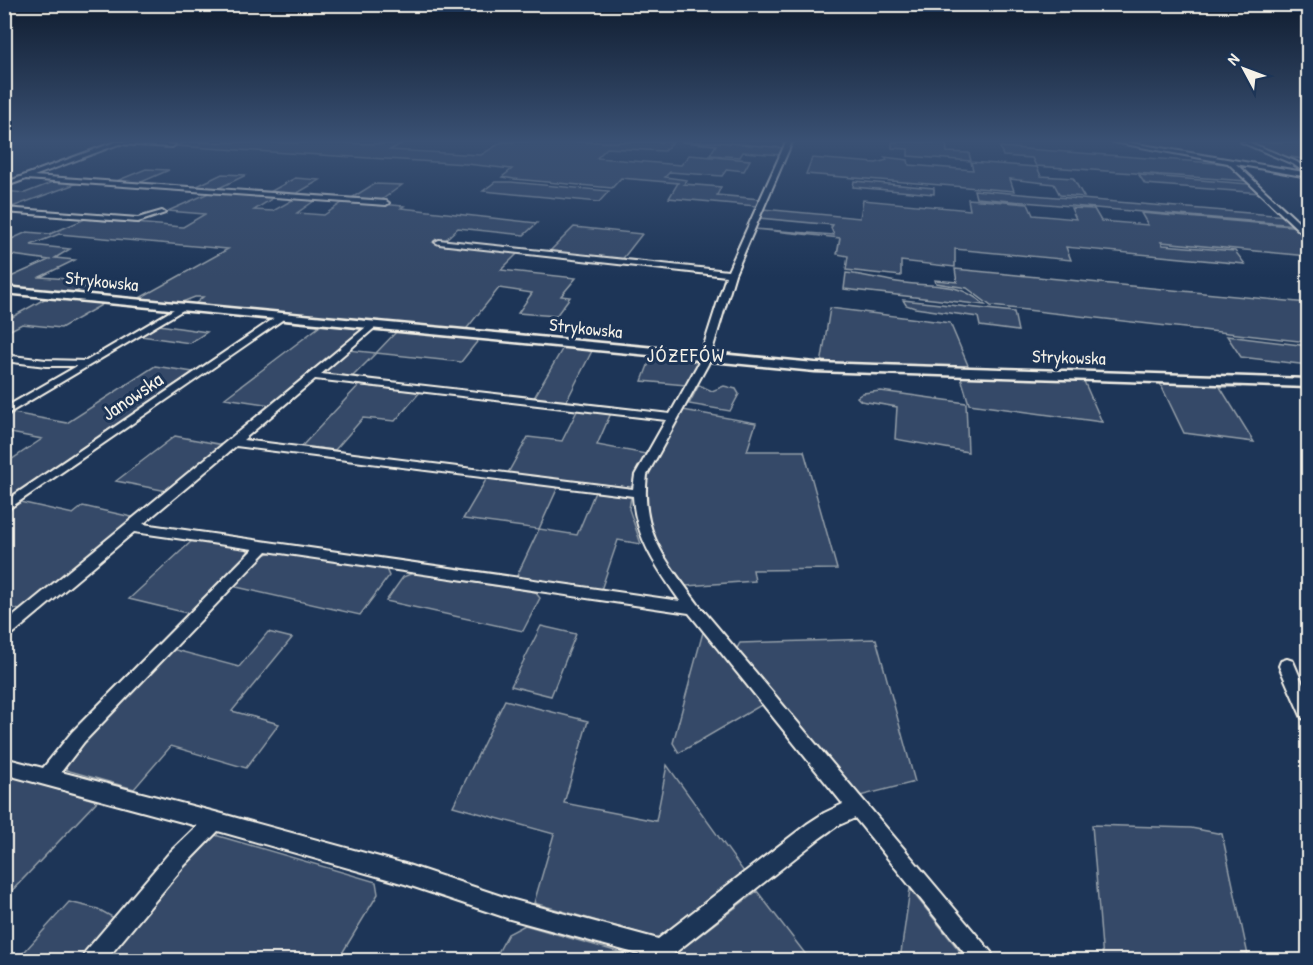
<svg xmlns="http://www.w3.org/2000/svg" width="1313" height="965" font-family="'Patrick Hand',sans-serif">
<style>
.green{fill:#354a67;stroke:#949ea8;stroke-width:1.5}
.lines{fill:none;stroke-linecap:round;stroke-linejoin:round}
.street-casing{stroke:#f4f1e8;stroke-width:4}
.secondary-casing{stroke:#f4f1e8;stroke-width:5}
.street{fill:#1d3557;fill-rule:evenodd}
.secondary{fill:#1d3557;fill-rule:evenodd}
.labels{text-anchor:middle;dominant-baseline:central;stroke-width:6;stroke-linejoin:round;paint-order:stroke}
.far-street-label{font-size:18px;fill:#f4f1e8;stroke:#1d3557}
.far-quarter-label{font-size:20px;letter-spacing:1.5px;fill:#f4f1e8;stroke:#1d3557}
.street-label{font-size:21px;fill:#f4f1e8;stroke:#1d3557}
</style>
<rect width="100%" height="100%" fill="#1d3557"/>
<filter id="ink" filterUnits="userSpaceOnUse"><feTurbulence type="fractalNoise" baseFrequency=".0167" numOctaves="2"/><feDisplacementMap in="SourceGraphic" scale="12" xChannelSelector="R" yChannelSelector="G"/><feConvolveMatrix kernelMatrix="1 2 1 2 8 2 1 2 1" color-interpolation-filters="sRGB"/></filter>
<g filter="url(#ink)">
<path class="green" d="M187 142 401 144 390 150 481 155 502 142H673L664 151 607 148 597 158 681 165 689 155 750 160 744 171 727 169 722 176 670 172 665 177 687 180 684 184 721 187 717 195 760 199 756 206 669 198 678 183 621 178 612 188 514 179 502 177 512 169 467 164 175 146Z
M681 142H718L784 148 781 155 743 152 740 157 710 155 716 145Z
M892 142 946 143 947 152 969 153 971 161 908 156V149L892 148Z
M1247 142H1308V160L1291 157 1294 160H1290Z
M1000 147 1229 164 1248 181 1036 166 1032 158 1003 156Z
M884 157 908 160 909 165 973 170 971 162 1037 167 1041 176 1073 178 1084 197 1060 195 1054 184 1010 179 1014 191 806 174 812 158 876 163 887 160Z
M146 169 169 170 137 184 114 182Z
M222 174 246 175 217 189 193 188Z
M1139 175 1249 184 1261 193 1145 184Z
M295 178 320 180 294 195 268 193Z
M56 181 78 183 12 207H5L4 191 25 193Z
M854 181 934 188V194L853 187Z
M495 182H511L609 191 599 202 483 191Z
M374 184 402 185 380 201 350 199Z
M974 190 1286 216 1296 225 976 198Z
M211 192 276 196 254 210 273 211 296 198 317 199 297 213 324 215 345 201 404 206 401 208 537 223 524 235 458 228 444 241 436 239 433 242 519 252 501 270 576 278 561 296 570 297 556 316 518 313 532 293 499 288 464 332 196 306V303L203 297H195L177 304 136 300 228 249 59 234 31 245 70 249 55 258 75 260 40 277 97 281 72 294 5 288 4 280 49 260 5 254V242L27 232 50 234 85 219 183 227 205 214 168 211Z
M968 199 1028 204 1033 215 1076 219 1071 208 1094 209 1101 221 1148 225 1141 213 1291 226 1301 229 1308 236V256L1161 242 1163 245 1235 251 1245 264 1066 247 1071 260 955 249V267L901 261V276L846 270 848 256 837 254 840 238 754 229 834 235 831 228 833 225 759 218 763 209 860 218 863 200 970 210Z
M574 227 642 234 621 261 549 252Z
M955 269 1308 303V342L991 306 967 288 936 283 935 280 957 282Z
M846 273C863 275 880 279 897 282 932 288 955 279 985 305L844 289Z
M48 297 105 303 61 328 22 324 5 333V321Z
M903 300 1014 312 1018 331 980 326 978 317 915 308 906 305Z
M830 308 950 323 970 370 821 365Z
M324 323 366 327 271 405 225 398Z
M159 325 207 332 190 343 141 336Z
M398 330 480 338 461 362 376 353 351 378 323 375 322 372 348 350 376 353Z
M1227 336 1308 346V365L1241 357Z
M564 346 593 349 566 402 534 398Z
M652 355 691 359 698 364 686 385 642 381Z
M155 366 193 372 5 501V464L42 439 5 432V418L13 413 67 423Z
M960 374 1083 379 1102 422 969 404Z
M1159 381 1236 383 1240 387H1220L1254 442 1184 433Z
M359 385 420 392 395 421 363 418 335 450 302 446Z
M699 385 712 391 724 386 736 389 739 394 730 411 689 404Z
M881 391 966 403 968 452 895 439 897 407 861 401 857 397 863 393Z
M578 409 611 413 597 445 646 454 635 474 633 488 508 473 528 437 562 441Z
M683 410 756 423 747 451H804L837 569 753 570 755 581 686 586C662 554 631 518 647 475 655 453 671 431 683 410Z
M175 436 223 445 167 491 116 481Z
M487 478 558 487 539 529 577 535 595 492 631 497 629 509 641 544 618 540 601 590 516 578 539 529 463 519Z
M20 502 73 514 83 506 136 518 23 611 5 606 4 513Z
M193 540 247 548 249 554 191 614 129 599Z
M272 552 386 569 389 576 360 615 232 586 261 556Z
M413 573 535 592 540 598 523 631 386 601 403 577Z
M541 626 576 634 551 696 511 686Z
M268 632 292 638 232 711 279 724 246 768 171 746 134 789 66 770V759L172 649 239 667Z
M703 632 763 704 679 753 673 743Z
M876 639 915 782 860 796 736 650 740 643Z
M505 700 588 721 564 803 656 821 667 765 744 872 657 938 534 903 554 834 453 806Z
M5 774 97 801 5 898Z
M1092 825 1191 828 1222 834 1249 960H1103Z
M215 835 376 882 378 894 338 960H105L200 842Z
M910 889 967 960H900Z
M757 891 810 960H669V959Z
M69 902 98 909 116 919 82 960H17Z
M525 925 629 955 632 960H494L508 934Z"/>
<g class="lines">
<g class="street-casing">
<path id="street" d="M115 142H144L175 145 172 147 119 144 34 176 386 201 389 203 386 205 26 179 4 187V183Z
M786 142H792L735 274 708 364 647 475C640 533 666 560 698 604L991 952 994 960H970L855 818 837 826 820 838 671 956 670 960H648L649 957 510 919 405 884 218 831 184 866 106 960H82L85 952 170 852 197 826 4 774V758L43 768 72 732 253 549 134 532 9 637 4 639V624L371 323H377L378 325 321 374 670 414 698 364 726 276 439 244 435 242 439 240 728 271ZM315 379 666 420 635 475 633 489 243 440ZM236 446 633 496C635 537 657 568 680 601L143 524ZM267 551 689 613 843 804 824 813 807 824 658 939 510 899 405 864 215 812 61 772 84 742Z
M1114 142H1125L1304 172 1293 164 1241 142H1248L1297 162 1308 171V177L1236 164 1308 231V236H1305L1228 163Z
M4 208 138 218 162 211 165 213 138 222 4 212Z
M181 305 188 307 4 416V408L77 366H46L4 361V355L46 360 86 361Z
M282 313 286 316 285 318 4 512V502Z
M1287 659 1293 661 1308 696V720L1302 718 1279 666 1281 661Z"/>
</g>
<g class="secondary-casing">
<path id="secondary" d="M4 287 815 363 1308 379V387L815 371 4 293Z"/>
</g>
<use href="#street" class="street"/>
<use href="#secondary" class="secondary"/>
</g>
</g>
<linearGradient id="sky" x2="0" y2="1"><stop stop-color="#101d30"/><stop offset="0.51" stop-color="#3a5174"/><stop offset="1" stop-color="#3a5174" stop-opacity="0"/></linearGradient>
<rect width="1313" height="277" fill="url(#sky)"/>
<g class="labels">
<g class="far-street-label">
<text transform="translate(102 281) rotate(6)">Strykowska</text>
<text transform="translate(586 328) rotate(6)">Strykowska</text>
<text transform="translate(1069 357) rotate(2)">Strykowska</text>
</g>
<g class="far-quarter-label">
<text x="686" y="354">JÓZEFÓW</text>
</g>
<g class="street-label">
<text transform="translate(132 396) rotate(-34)">Janowska</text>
</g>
</g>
<rect width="1313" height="965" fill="none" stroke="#1d3557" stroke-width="24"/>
<rect x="12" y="12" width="1289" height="941" fill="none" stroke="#f4f1e8" stroke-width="2" filter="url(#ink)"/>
<g transform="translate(1244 69) rotate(311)" stroke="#1d3557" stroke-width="4.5" paint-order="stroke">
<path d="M0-4.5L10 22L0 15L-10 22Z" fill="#f4f1e8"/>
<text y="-9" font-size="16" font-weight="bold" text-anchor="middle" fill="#f4f1e8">N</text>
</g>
</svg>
